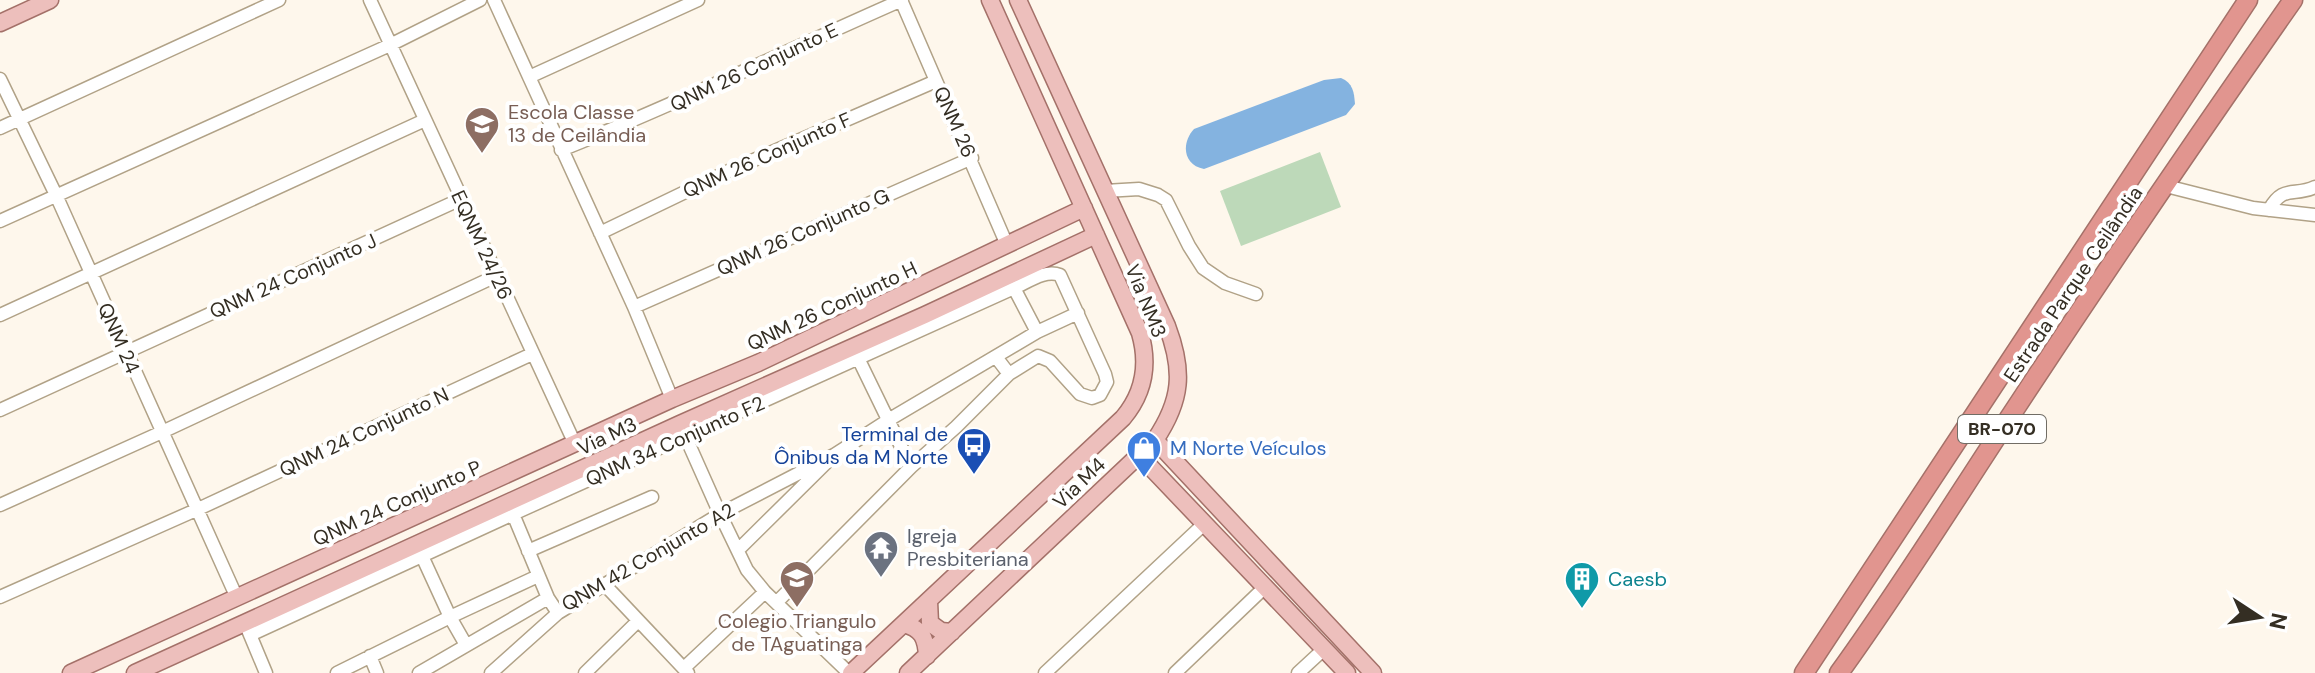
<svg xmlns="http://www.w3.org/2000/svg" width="2315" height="673" font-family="'DM Sans',sans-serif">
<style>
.green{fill:#bdd9b9}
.water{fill:#84b3e0}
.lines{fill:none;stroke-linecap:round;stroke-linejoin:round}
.minor-casing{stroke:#b1a287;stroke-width:15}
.major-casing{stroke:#a47169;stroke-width:19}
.highway-casing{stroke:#a47169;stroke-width:21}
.minor{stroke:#fff;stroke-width:12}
.major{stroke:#edbfbc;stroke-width:16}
.highway{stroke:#e1958f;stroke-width:18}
.labels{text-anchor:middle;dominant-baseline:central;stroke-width:8;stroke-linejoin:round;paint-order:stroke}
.shield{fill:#fff;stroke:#716d65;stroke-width:2}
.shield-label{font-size:18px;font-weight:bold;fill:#342e23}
.street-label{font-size:20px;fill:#342e23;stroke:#fff}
.education-label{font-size:20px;fill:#785e54;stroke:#fff;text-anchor:start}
.transit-label{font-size:20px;fill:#164399;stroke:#fff;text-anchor:end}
.shop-label{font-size:20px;fill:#366cbe;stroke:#fff;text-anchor:start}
.worship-label{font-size:20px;fill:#5b616d;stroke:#fff;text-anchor:start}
.culture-label{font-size:20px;fill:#0d838f;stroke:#fff;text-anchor:start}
</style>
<rect width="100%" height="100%" fill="#fef7ec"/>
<path class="green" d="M1320 152 1341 207 1241 246 1220 191Z"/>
<path class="water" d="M1341 78C1353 83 1354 92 1355 104L1346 115 1204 169C1183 165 1181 143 1194 129L1324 80Z"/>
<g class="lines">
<g class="minor-casing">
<path id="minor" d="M370 0 575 444
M494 0 634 307 672 399
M901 0 1007 245
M529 77 698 0
M0 79 56 195 237 598
M0 128 279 0
M561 150C677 104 788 50 902 0
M2166 186 2253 208 2315 215
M1105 191 1139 189 1158 195 1166 200 1189 246 1203 268 1225 283 1256 294
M2269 210C2283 184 2294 197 2315 187
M0 221 390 45 480 0
M600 233 733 169 936 81
M634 307 972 158
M0 315 425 120
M858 358 911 467
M1009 374 1038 356 1050 361 1080 394 1092 398 1100 395 1107 382 1105 374 1060 275C1045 269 1028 282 1014 288
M0 410 461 199
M683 431 720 514 747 570 765 592 849 673
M0 505 162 432 496 276
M513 514 548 598 558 613 720 514 834 455 890 419 1037 332 1078 313
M738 550 826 463
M528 551 652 497
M422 556 450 617 466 645
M604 584 688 673
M0 597 196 510 532 354
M777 602 911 467 956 427 1009 374 996 357
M248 630 266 673
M250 635 513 514 1014 288 1037 332
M370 656 377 673
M684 668 765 592
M337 673 450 617 538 576
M419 673 548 598
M491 673 558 613
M585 673 638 621
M1045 673 1205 523
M1175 673 1265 587
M1298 673 1324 649"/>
</g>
<g class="major-casing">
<path id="major" d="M0 23 50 0
M1155 440 1373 673
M1138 454 1347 673
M929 601 930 623 941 631 952 632
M904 624C922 629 926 638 927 656
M71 673 672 399 758 363 1084 208
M135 673 680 424 925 315 1096 235
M851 673 1123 418C1144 393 1149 364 1140 333L990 0
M908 673 1155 440C1182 400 1184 371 1167 326L1018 0"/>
</g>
<g class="highway-casing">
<path id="highway" d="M1804 673 2248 0
M1839 673C1902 586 1958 495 2017 406 2107 269 2199 134 2293 0"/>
</g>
<use href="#minor" class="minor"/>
<use href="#major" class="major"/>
<use href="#highway" class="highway"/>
</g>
<defs>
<g id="school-pin" transform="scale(1.8)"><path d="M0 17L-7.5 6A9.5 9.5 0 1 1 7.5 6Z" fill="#8d6e63" stroke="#fff"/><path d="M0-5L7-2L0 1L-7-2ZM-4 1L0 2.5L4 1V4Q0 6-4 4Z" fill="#fff"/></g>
<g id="bus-pin" transform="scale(1.8)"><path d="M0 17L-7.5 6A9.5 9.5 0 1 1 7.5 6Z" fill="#1a4fb4" stroke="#fff"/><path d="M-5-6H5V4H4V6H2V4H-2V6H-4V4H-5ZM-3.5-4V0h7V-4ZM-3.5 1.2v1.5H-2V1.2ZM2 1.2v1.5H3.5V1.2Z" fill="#fff"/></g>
<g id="shop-pin" transform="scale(1.8)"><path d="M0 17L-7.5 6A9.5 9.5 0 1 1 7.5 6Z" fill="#3f7fe0" stroke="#fff"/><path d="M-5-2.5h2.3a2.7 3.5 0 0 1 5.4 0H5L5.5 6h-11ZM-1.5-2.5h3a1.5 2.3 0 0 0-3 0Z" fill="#fff"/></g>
<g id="temple-pin" transform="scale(1.8)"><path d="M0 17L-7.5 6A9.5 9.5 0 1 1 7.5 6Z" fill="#6b7280" stroke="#fff"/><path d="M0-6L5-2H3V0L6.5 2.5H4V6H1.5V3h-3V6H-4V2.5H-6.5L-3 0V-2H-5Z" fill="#fff"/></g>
<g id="building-pin" transform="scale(1.8)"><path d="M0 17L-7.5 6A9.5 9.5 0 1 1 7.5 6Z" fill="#0f9aa8" stroke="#fff"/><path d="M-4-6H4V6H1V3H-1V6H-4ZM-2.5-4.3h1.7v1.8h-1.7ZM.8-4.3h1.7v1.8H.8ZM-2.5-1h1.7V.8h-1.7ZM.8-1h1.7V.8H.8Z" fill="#fff"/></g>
</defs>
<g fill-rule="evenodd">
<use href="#school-pin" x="482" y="124"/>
<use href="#bus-pin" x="974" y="445"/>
<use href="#shop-pin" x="1144" y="448"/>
<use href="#temple-pin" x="881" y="548"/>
<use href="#school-pin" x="797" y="578"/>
<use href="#building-pin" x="1582" y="579"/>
</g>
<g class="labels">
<rect class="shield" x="1958" y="415" width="88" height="28" rx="6"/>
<g class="shield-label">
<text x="2002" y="429">BR-070</text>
</g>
<g class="street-label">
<text transform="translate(754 67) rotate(-25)">QNM 26 Conjunto E</text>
<text transform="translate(955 122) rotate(66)">QNM 26</text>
<text transform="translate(767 155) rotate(-24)">QNM 26 Conjunto F</text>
<text transform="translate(803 232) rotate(-24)">QNM 26 Conjunto G</text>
<text transform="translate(482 245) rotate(65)">EQNM 24/26</text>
<text transform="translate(293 276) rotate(-24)">QNM 24 Conjunto J</text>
<text transform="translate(2073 284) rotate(-56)">Estrada Parque Ceilândia</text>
<text transform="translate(1146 301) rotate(68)">Via NM3</text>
<text transform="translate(832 306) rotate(-25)">QNM 26 Conjunto H</text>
<text transform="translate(119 338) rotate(66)">QNM 24</text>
<text transform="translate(364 432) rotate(-25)">QNM 24 Conjunto N</text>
<text transform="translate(607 436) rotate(-25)">Via M3</text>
<text transform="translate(675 441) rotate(-24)">QNM 34 Conjunto F2</text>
<text transform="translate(1079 483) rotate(-44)">Via M4</text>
<text transform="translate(397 503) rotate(-24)">QNM 24 Conjunto P</text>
<text transform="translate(648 557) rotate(-30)">QNM 42 Conjunto A2</text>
</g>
<g class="education-label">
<text x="508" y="112">Escola Classe<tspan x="508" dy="23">13 de Ceilândia</tspan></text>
<text x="797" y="621" text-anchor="middle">Colegio Triangulo<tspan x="797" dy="23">de TAguatinga</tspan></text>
</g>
<g class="transit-label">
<text x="948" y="434">Terminal de<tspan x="948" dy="23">Ônibus da M Norte</tspan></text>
</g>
<g class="shop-label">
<text x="1170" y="448">M Norte Veículos</text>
</g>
<g class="worship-label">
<text x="907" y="536">Igreja<tspan x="907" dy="23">Presbiteriana</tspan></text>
</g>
<g class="culture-label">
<text x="1608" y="579">Caesb</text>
</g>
</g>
<g transform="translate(2259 617) rotate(102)" stroke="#ffffff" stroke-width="6" paint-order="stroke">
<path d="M0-6L14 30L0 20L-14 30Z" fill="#342e23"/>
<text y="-12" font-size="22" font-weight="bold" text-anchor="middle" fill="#342e23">N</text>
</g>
</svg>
